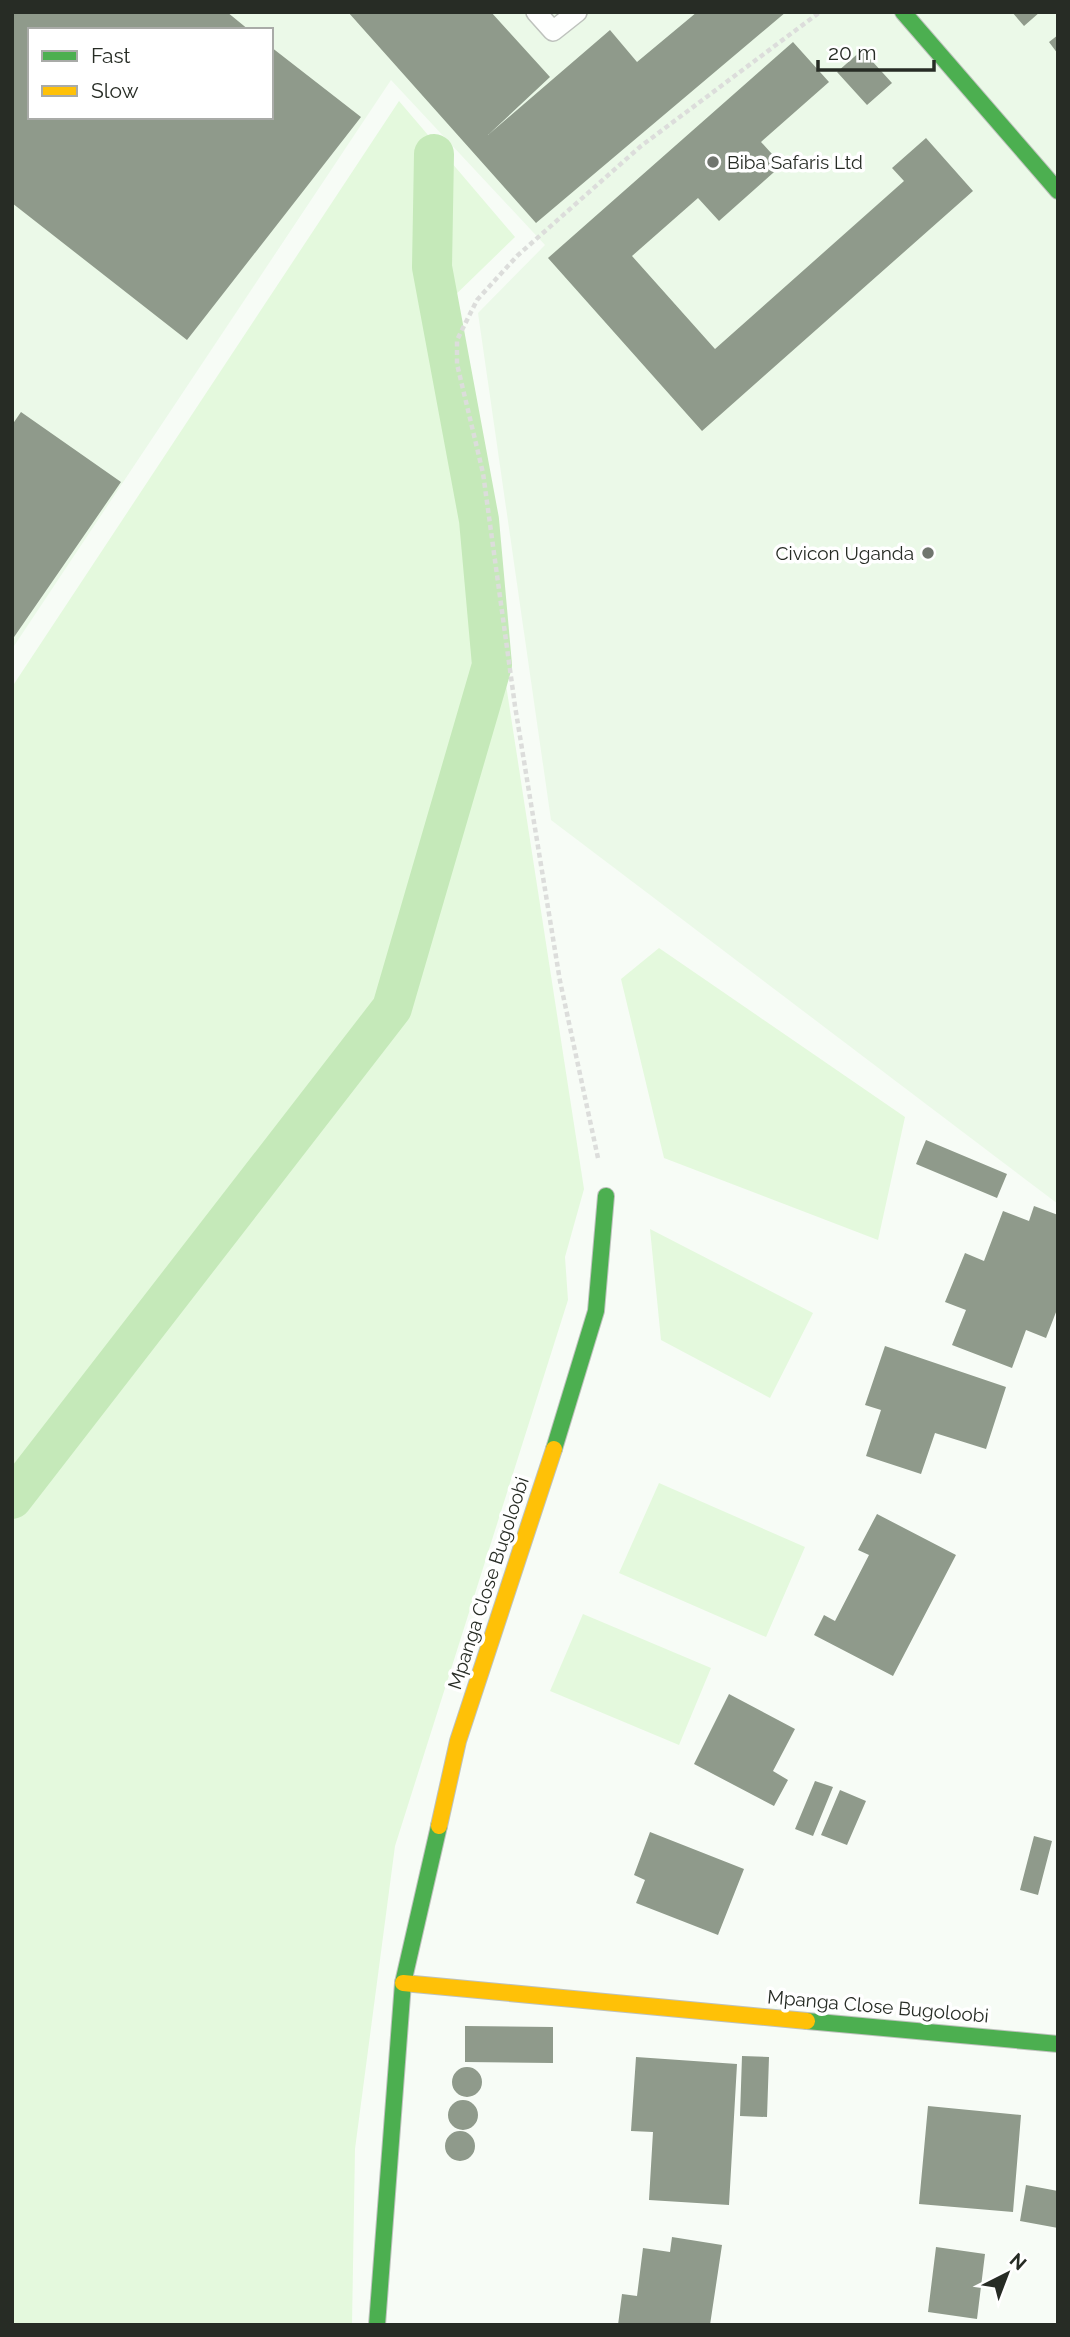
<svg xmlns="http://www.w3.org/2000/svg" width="1070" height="2337" font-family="Raleway,sans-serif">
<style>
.built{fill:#ebf9e8;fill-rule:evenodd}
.green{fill:#e4f9dd}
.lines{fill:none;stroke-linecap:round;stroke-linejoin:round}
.canal{stroke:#c5e9b9;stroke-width:40}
.building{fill:#8f9a8b}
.lane-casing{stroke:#bec2bd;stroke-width:22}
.fast-casing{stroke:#bec2bd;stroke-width:18}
.slow-casing{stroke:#bec2bd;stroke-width:18}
.path{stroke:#dcdddb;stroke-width:4.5;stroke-dasharray:5 3.5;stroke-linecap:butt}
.lane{stroke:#fefffe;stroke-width:19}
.fast{stroke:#4caf50;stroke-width:16}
.slow{stroke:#ffc107;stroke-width:16}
.poi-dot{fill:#70756e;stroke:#fff;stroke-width:2.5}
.labels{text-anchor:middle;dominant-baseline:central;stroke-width:7;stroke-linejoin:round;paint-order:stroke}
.poi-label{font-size:19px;fill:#272c25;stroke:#fff;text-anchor:start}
.street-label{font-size:19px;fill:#272c25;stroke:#fff}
</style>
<rect width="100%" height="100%" fill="#f7fcf6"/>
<path class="built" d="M12 12H1058V1204L551 820 478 313 545 245 391 80 12 649ZM30 30H271V117H30Z"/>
<path class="green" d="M399 101 515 237 447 303 584 1189 565 1257 568 1300 395 1846 355 2149 352 2325H12V687Z
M659 948 905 1117 878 1240 664 1158 621 979Z
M650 1229 813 1313 770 1398 661 1340Z
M659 1483 805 1547 766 1637 619 1573Z
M583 1614 711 1668 679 1745 550 1691Z"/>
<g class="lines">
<path class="canal" d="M12 1499 392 1008 492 665 479 520 432 267 434 154"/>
</g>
<path class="building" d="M12 12H227L249 30H30V117H271V47L361 117 187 340 12 203Z
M348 12H491L550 77 488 135 610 30 637 62 697 12H786L536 223Z
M1012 12H1040L1024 26Z
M1058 35V54L1049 42Z
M793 42 829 82 761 142 782 165 719 221 698 198 632 256 715 349 904 181 892 168 926 138 973 191 702 431 548 258Z
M862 50 892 83 867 105 837 72Z
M21 412 121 482 12 640V425Z
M926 1140 1007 1174 997 1198 916 1164Z
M1034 1206 1058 1215V1307L1046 1338 1026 1330 1012 1368 952 1345 966 1310 945 1302 965 1253 984 1261 1003 1211 1029 1221Z
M885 1346 1006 1387 986 1449 935 1433 921 1474 866 1456 881 1410 865 1405Z
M877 1514 956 1555 893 1676 814 1635 824 1615 835 1621 869 1555 858 1550Z
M729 1694 795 1729 773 1771 788 1780 774 1806 694 1764Z
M815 1781 833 1787 813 1836 795 1829Z
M840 1790 866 1801 847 1845 821 1835Z
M650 1832 744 1869 718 1935 636 1903 645 1880 634 1875Z
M1034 1836 1052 1841 1038 1895 1020 1890Z
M465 2026 553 2027V2063L465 2062Z
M742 2056 769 2057 767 2117 740 2116Z
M636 2057 737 2064 729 2205 649 2200 653 2132 631 2131Z
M452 2082a15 15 0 1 1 30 0a15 15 0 1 1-30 0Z
M448 2115a15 15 0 1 1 30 0a15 15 0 1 1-30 0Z
M928 2106 1021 2115 1013 2212 919 2204Z
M445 2146a15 15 0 1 1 30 0a15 15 0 1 1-30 0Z
M1026 2185 1058 2191V2228L1020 2221Z
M672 2237 722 2245 710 2325H618L622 2294 637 2296 643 2248 670 2252Z
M936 2247 985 2254 977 2319 928 2312Z"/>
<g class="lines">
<g class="lane-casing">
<path id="lane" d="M536 12 553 31 577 12"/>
</g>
<g class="fast-casing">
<path id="fast" d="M903 12 1058 191
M554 1449 596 1311 606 1196
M807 2021 1058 2044
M377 2325 403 1983 439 1826"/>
</g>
<g class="slow-casing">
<path id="slow" d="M439 1826 458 1741 554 1449
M403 1983 807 2021"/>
</g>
<path class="path" d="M598 1158 560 981 515 706 483 473 457 364V340L477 300 517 256 641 146 820 12"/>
<use href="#lane" class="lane"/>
<use href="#fast" class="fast"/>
<use href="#slow" class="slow"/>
</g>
<g class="poi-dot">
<circle cx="713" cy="162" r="7"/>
<circle cx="928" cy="553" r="7"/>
</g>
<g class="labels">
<g class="poi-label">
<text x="727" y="162">Biba Safaris Ltd</text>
<text x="914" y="553" text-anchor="end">Civicon Uganda</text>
</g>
<g class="street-label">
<text transform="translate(488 1583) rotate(-72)">Mpanga Close Bugoloobi</text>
<text transform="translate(878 2006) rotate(5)">Mpanga Close Bugoloobi</text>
</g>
</g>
<rect width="1070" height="2337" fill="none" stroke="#272c25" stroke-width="28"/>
<rect x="28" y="28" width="245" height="91" fill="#ffffff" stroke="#a9aba8" stroke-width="2"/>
<rect x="42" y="51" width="35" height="10" fill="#4caf50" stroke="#a9aba8" stroke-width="2"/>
<text x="91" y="63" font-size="21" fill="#272c25">Fast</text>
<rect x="42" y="86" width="35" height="10" fill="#ffc107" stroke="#a9aba8" stroke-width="2"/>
<text x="91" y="98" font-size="21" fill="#272c25">Slow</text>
<g transform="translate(1007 2274) rotate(42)" stroke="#ffffff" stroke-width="5" paint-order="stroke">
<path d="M0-5L12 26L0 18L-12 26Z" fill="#272c25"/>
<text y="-10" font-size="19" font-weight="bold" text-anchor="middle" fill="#272c25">N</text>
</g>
<path d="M818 60v10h116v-10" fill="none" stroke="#272c25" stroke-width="3.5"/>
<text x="828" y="60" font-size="21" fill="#272c25" stroke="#ffffff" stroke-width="5" paint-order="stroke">20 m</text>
</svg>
